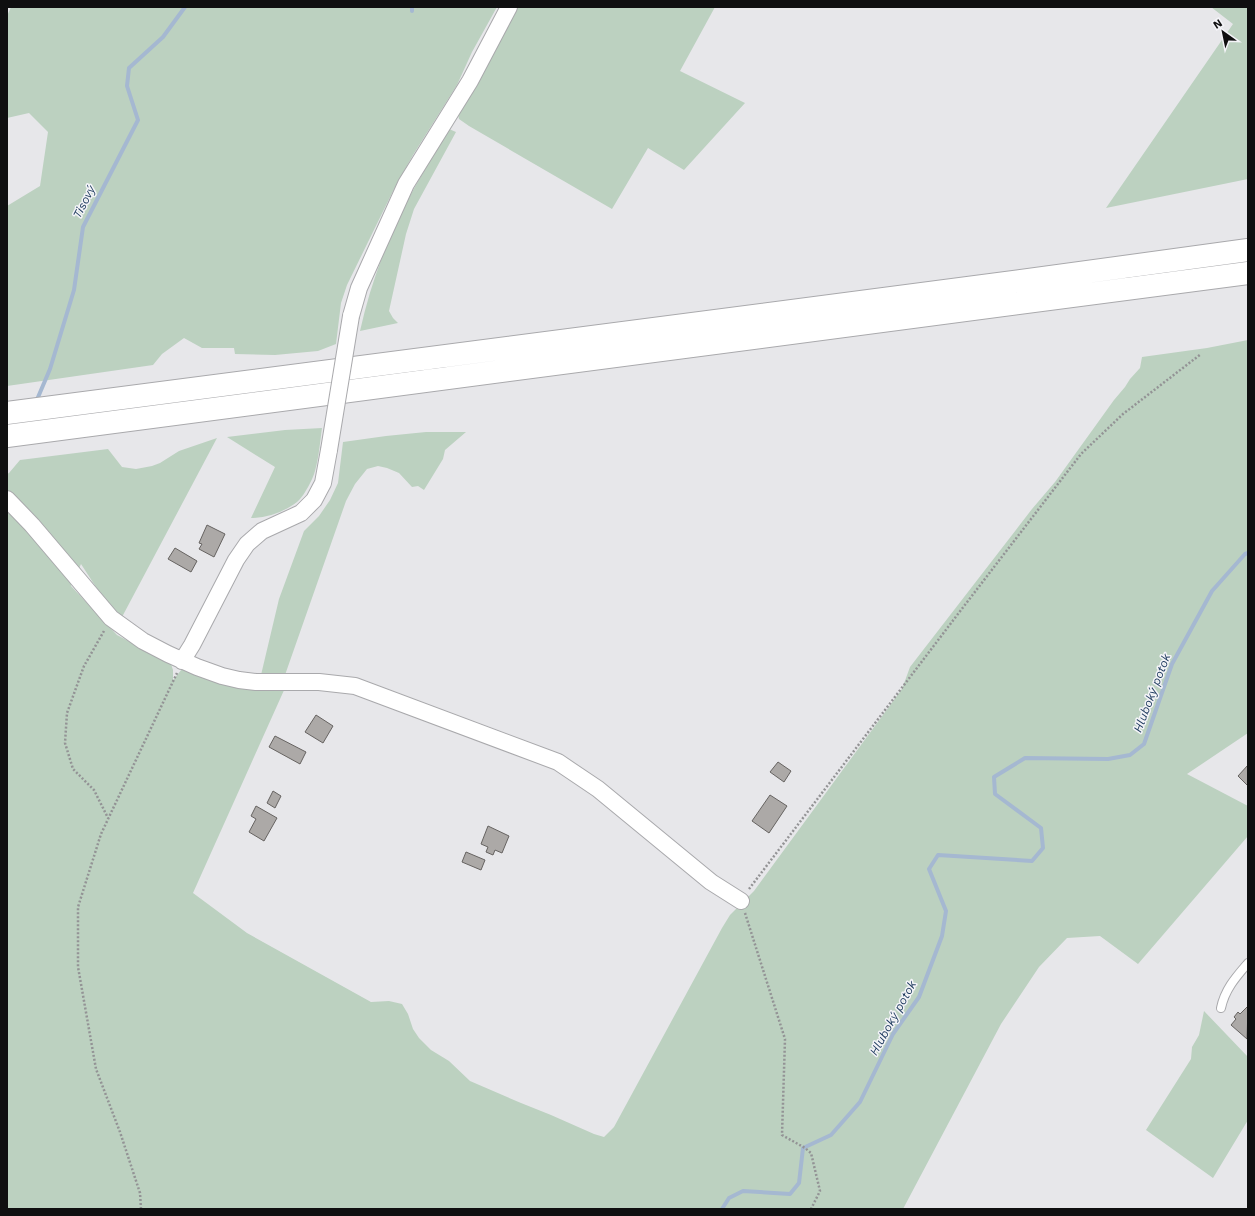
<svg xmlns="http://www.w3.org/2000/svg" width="1255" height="1216" font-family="'Work Sans',sans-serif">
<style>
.green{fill:#bcd1c0}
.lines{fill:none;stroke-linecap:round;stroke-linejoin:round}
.stream{stroke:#a5b8d1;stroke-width:4}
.building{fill:#aca9a7;stroke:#666361}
.lane-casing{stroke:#a9a9ac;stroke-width:10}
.street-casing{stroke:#a9a9ac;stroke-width:18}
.highway-casing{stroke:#a9a9ac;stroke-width:24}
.path{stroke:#939395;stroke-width:2.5;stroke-dasharray:2 2;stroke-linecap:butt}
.lane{stroke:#fff;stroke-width:8}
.street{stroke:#fff;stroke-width:16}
.highway{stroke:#fff;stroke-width:22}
.street-bridge-casing{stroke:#a9a9ac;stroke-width:18;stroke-linecap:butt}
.street-bridge{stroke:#fff;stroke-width:16}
.labels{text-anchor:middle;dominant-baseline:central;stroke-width:3;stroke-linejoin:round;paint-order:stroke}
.water-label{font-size:12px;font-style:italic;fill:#1d3a5d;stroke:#f4f4f8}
</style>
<rect width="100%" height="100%" fill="#e7e7ea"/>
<path class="green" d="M11 7H497L472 52 457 85 413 155 394 189 347 285 341 303 336 344 318 351 275 355 235 354 234 348H202L184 338 162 354 153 365 7 386V206L40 186 48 132 29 113 7 118V16Z
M515 7H715L680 71 745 103 684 170 648 148 612 209 469 126 459 119 458 114Z
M1211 7H1248V179L1106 208 1233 24Z
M449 129 456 132 414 209 406 234 389 311 393 318 398 323 360 331C370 286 386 242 407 201 420 177 435 153 449 129Z
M1248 340V733L1187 774 1248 806V836L1138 964 1100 936 1067 938 1039 967 1001 1024 903 1209H7V474L9 473 20 460 108 449 122 467 136 469 152 466 160 463 179 451 217 438 122 617 107 604 81 564 71 586 117 635 171 664 173 670V680L182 669 285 688 193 893 247 933 371 1002 389 1001 402 1004 408 1014 413 1029 419 1038 431 1050 449 1061 470 1081 521 1103 551 1115 594 1134 604 1137 614 1127 722 928 730 915 754 891 902 689 910 667 1032 509 1055 482 1114 400 1125 387 1130 379 1140 368 1142 357 1207 348Z
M322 428C320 442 319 457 315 471 313 479 303 498 297 502 284 512 267 518 251 518L275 467 227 437 285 430Z
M426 432H466L445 450 443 459 424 490 418 486 412 487 399 473 387 468 378 466 367 469 355 484 346 501 285 675H261L279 599 304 531 319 516 330 500 338 483 343 442 386 436Z
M1204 1011 1248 1057V1120L1213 1178 1146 1130 1191 1059 1192 1047 1199 1035Z"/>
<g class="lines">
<path class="stream" d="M412 7V11
M36 402 50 369 74 290 83 227 138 120 127 86 129 68 163 37 185 7
M722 1209 729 1198 743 1191 790 1194 799 1183 803 1148 831 1135 860 1102 893 1034 919 997 942 936 946 911 929 869 938 855 1032 861 1043 848 1041 828 995 794 994 777 1025 758 1108 759 1130 755 1144 744 1172 664 1212 591 1245 554 1248 553"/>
</g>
<path class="building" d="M207 525 225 534 214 557 199 549 202 544 199 543Z
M175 548 197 561 191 572 168 559Z
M316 715 333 726 323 743 305 732Z
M275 736 306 752 300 764 269 747Z
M778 762 791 771 784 782 770 772Z
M1248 765V786L1238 776Z
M273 791 281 796 275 808 267 803Z
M770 795 787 806 769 833 752 821Z
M256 806 277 818 264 841 249 832 256 819 251 816Z
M488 826 509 836 502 853 495 850 493 855 486 852 488 847 481 844Z
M466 852 485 860 481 870 462 862Z
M1247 1007 1248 1008 1247 1039 1231 1025 1236 1019 1234 1017 1238 1012 1240 1014Z"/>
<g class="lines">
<g class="lane-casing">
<path id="lane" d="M1221 1008C1225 989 1236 977 1248 963"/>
</g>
<g class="street-casing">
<path id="street" d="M351 316 359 288 406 184 470 81 509 7
M7 499 32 525 111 618 143 641 168 654 197 667 222 676 239 680 256 682H319L355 686 558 762 598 789 711 882 741 901
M182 661 192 645 236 560 247 544 262 531 301 513 314 500 323 483 329 450"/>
</g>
<g class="highway-casing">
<path id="highway" d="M7 413 1006 283 1248 250
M7 436 1248 273"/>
</g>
<path class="path" d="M104 631 84 666 67 713 65 743 73 769 94 790 108 818
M749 889 961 610 1081 454 1123 414 1201 354
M745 913 785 1039 782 1135 805 1148 811 1153 820 1191 811 1209
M141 1209 140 1193 120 1132 96 1069 78 967V907L101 834 177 673"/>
<use href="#lane" class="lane"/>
<use href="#street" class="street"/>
<use href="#highway" class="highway"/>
<g class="street-bridge-casing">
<path id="street-bridge" d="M329 450 351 316"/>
</g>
<use href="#street-bridge" class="street-bridge"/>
</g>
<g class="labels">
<g class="water-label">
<text transform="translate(84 202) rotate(-63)">Tisový</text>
<text transform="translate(1152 693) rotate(-69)">Hluboký potok</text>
<text transform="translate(893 1018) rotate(-61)">Hluboký potok</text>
</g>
</g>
<rect width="1255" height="1216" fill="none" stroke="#0f0f10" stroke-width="16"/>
<g transform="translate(1223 32) rotate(327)" stroke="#f4f4f8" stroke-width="3" paint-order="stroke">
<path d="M0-3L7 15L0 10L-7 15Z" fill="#0f0f10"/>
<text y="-6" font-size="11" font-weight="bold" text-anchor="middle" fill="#0f0f10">N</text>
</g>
</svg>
